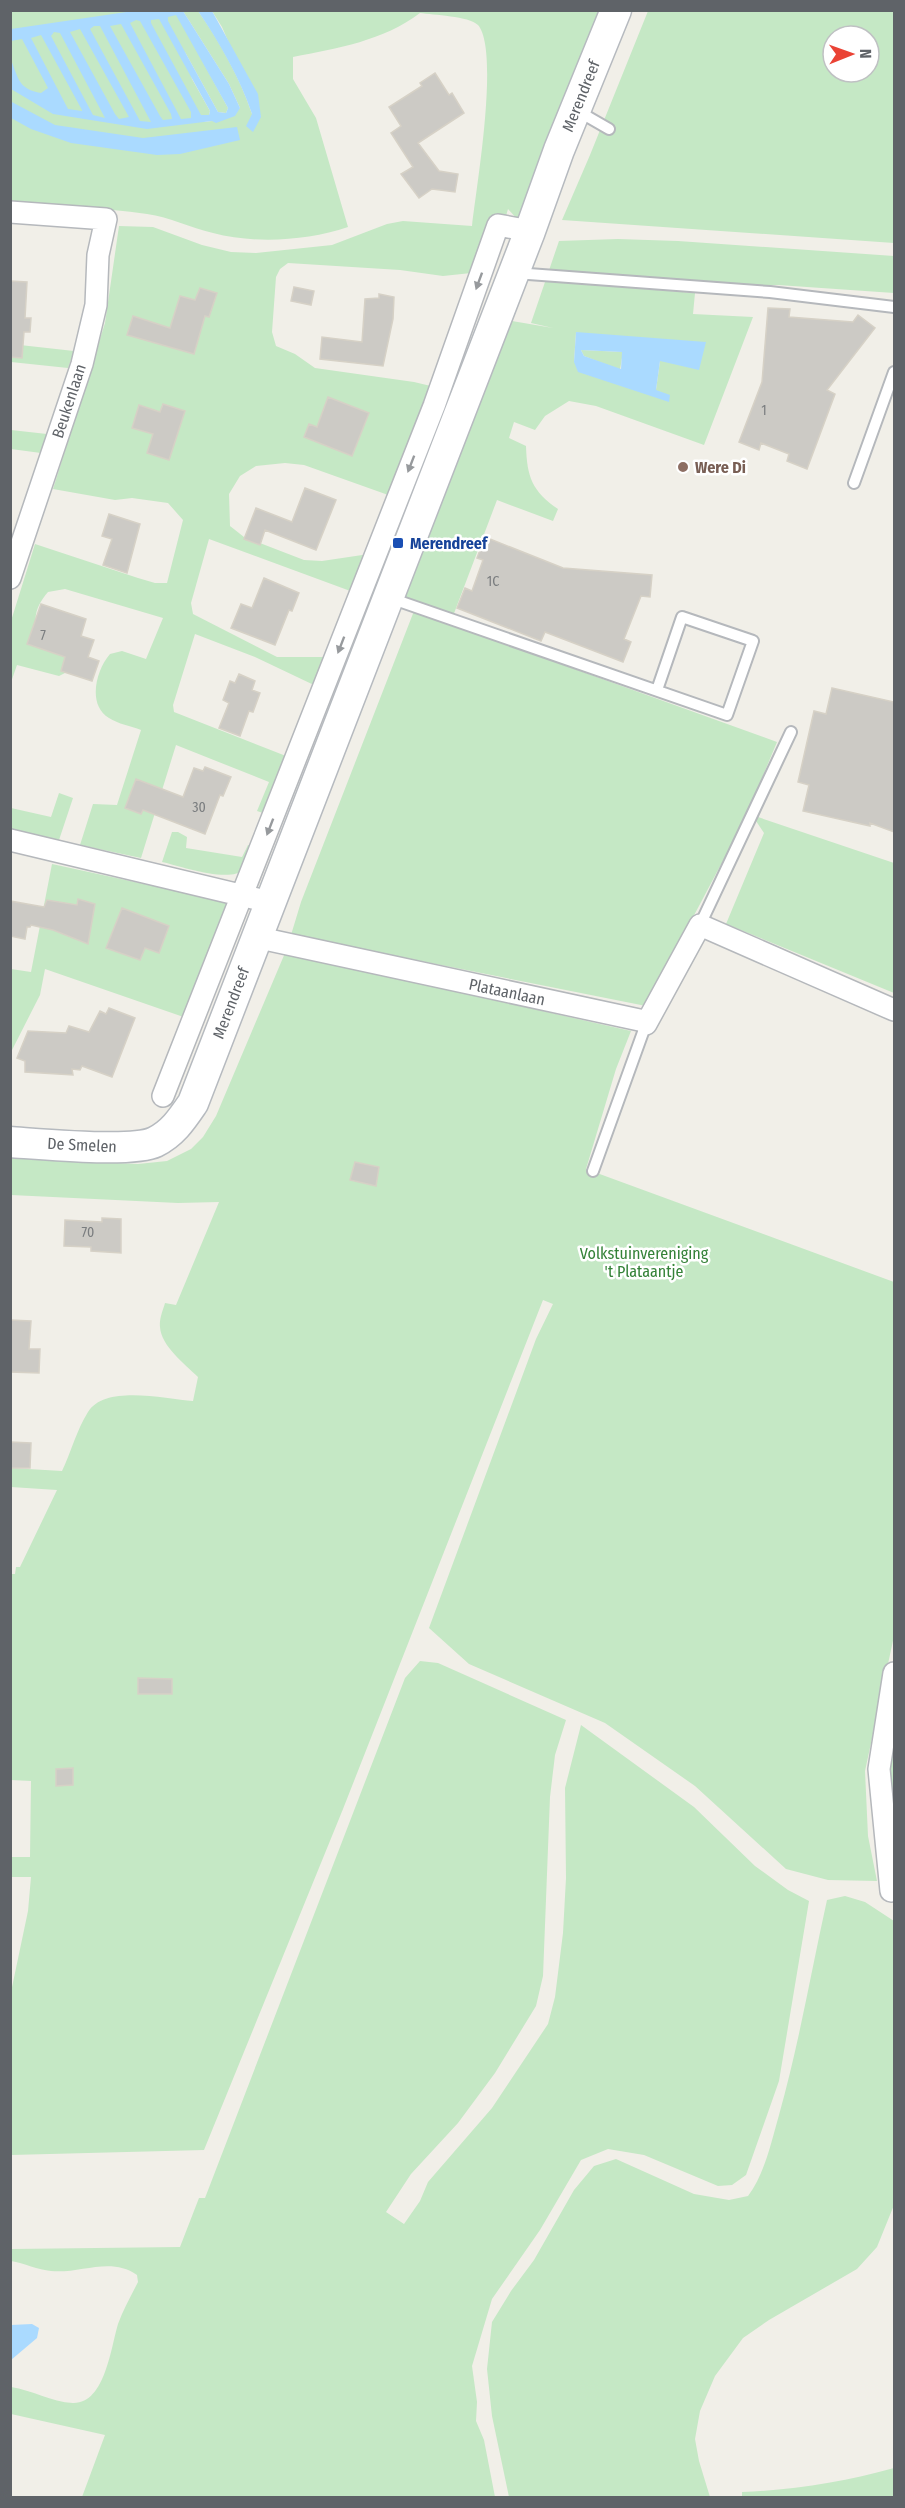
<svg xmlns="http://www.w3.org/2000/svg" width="905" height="2508" font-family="'Fira Sans Condensed',sans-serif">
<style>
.green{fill:#c5e8c5;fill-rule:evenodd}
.water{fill:#aadaff;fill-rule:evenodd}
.building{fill:#cccac5;stroke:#d6d1c6;stroke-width:1.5}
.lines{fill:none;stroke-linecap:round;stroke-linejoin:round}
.lane-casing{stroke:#b5b8bc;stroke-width:14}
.street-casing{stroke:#b5b8bc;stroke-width:24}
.secondary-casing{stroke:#b6babf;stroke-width:33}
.lane{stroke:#fff;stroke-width:10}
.street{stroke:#fff;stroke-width:21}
.secondary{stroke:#fff;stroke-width:30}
.oneway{fill:#979a9d}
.education-dot{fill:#8d6e63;stroke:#fff;stroke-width:2}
.transit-dot{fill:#1a4fb4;stroke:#fff;stroke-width:2}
.labels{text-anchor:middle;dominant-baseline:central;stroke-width:5;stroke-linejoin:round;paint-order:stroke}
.number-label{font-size:14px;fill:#7a7d7f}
.street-label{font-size:16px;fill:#5f6368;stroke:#fff}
.education-label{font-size:16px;font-weight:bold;fill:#785e54;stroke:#fff;text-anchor:start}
.transit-label{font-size:16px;font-weight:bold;fill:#164399;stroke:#fff;text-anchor:start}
.park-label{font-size:16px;fill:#348238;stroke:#fff}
</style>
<rect width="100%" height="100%" fill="#f1efe8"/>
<path class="green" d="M11 11H173L178 16 228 108 226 113 218 112 185 52 192 79 210 111 209 115 205 116 204 122 212 121 240 108 229 84 183 11H198C220 42 240 78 252 114L261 117 222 27 212 11H609L519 221 508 209 490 271 443 276 400 270 288 263 280 269 276 277 272 332 276 346 295 354 315 368 414 382 435 387 391 496 304 465 285 463 256 466 240 476 229 494 230 526 244 537 304 560 322 561 369 554 353 592 209 539 191 603 193 614 277 657H328L316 686 255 657 195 634 173 705 174 712 286 756 266 814 257 811 269 782 176 745 141 858 80 845 93 804 117 805 141 730C131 726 118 724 109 718 87 705 96 670 110 654L122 651 146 659 163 618 65 589 48 592C40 601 34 612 36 624L71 643 67 672 59 676 17 665 10 685 11 621 35 544 138 578 155 583H167L183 520 168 503 132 498 115 500 53 489 105 323 119 226 153 227 202 245 231 252 256 253 332 245 387 224 403 221 472 226C476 189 500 51 478 25 469 16 433 15 420 13 383 41 338 48 293 57V79L316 118 348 227C306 241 255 244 213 233 190 228 170 217 147 214 102 207 56 207 11 203Z
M648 11H894V243L562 220 590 155ZM833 36H869V72H833Z
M618 239 678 241 894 256V293L778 285 670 287 569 283 695 293 693 314 753 317 704 445 596 406 569 401 545 416 535 430 514 422 509 438 526 446C527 477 532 491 558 509L553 521 497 500 453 616 402 598 512 321 553 328 531 323 559 241ZM576 332 660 361 656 390 574 362Z
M11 344 74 351 68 368 11 362Z
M581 350 623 352 620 370 584 356Z
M11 430 47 434 41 453 11 449Z
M414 611 777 742 745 819 646 1006 291 935 301 902Z
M59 793 73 798 59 840 11 829V808L51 817Z
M752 815 894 863V993L726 924 764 833Z
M172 832H178L187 837 186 848 242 857 248 845 252 846C250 853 249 864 244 869 231 884 180 866 162 862Z
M52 864 236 904 198 1022 45 969 40 995 11 1052V969L31 972Z
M285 953 631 1031 616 1069 586 1169 894 1282V1636L865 1771 868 1836 877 1881 828 1880 786 1869 695 1786 605 1723 469 1664 429 1628 536 1339 553 1304 543 1300 343 1809 204 2150 11 2155V1992L28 1911 31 1877H11V1857H30L31 1781 11 1780V1574H15L16 1567H20L57 1490 11 1487V1468L62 1471C71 1452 77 1429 88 1412 105 1384 166 1399 193 1401L198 1377C185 1364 161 1346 160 1327 159 1319 163 1310 165 1303L176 1305 219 1202 178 1203 11 1195V1158L138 1164 167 1161 191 1149 203 1137 216 1116ZM356 1162 379 1167 376 1185 351 1180Z
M420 1661 438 1663 566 1720 555 1755 550 1797 543 1976 536 2006 495 2073 458 2123 411 2174 386 2212 404 2224 420 2201 428 2182 492 2108 548 2024 555 1997 563 1933 566 1878 565 1788 581 1725 694 1807 755 1866 788 1890 809 1901 779 2081 746 2175 732 2185 718 2186 644 2155 608 2149 581 2160 540 2230 492 2299 472 2366 477 2402 476 2421 484 2440 495 2497H82L105 2435 11 2414V2387C32 2390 51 2402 73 2403 105 2404 111 2347 118 2324 123 2310 131 2296 138 2282L137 2275C111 2256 80 2274 51 2271 38 2270 24 2263 11 2261V2249L180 2247 199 2198H205L405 1678Z
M894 1730V1879L885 1769Z
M845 1896 865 1902 894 1921V2205L877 2247 857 2269 769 2320 743 2338 715 2376 700 2411 695 2439 699 2461 710 2497H509L492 2416 487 2369 492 2322 511 2291 534 2260 574 2190 594 2166 616 2159 694 2194 729 2200 748 2196C765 2173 771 2143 779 2115 799 2044 811 1972 827 1900Z
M894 2468V2497H742V2492C793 2490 845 2482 894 2468Z"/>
<path class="water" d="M140 10 183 11 229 84 240 108 235 116 216 123 212 121 147 129 53 114 11 89V60C19 80 19 89 41 93L48 88 22 39 11 41V29ZM176 15 228 108 226 113 218 112 168 21V17ZM159 19 210 111 209 115H201L151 23V20ZM136 20 140 21 191 112V118L181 119 130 23ZM121 24 171 114 172 119 163 120 160 116 110 26ZM94 26H100L151 122 140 121 90 29ZM80 29 129 117 119 119 115 114 70 32ZM54 32 60 33 105 118 93 115 51 36ZM41 35 82 110V111L68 109 31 38Z
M198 11H212L258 94 261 117 253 132 246 126 252 114C240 78 219 42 198 11Z
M10 101 55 125 143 138 237 127 240 140 180 154 157 155 71 143 31 129 11 118Z
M576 332 706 342 699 370 660 361 656 390 670 395 669 402 578 372 574 362ZM581 350 622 352 621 369 584 356Z
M32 2324 39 2328 37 2338 11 2360V2325Z"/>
<path class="building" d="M435 73 449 95 452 93 464 113 418 143 439 171 458 174 455 192 432 189 419 198 401 174 413 167 391 133 401 126 389 107 422 86 420 83Z
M10 281 27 282 25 318H31L30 332H24L22 358 10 357Z
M294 287 314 291 311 305 291 301Z
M200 288 217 293 209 317 205 316 194 354 127 335 133 316 170 328 180 296 195 300Z
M379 294 394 297 393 319 383 366 320 359 322 337 362 342 365 299 379 298Z
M768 308 790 309 789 317 853 322 858 315 875 328 827 390 835 394 807 469 787 461 789 454 761 443 759 450 739 442 762 382Z
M328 397 369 413 352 456 304 437 309 424 317 427Z
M163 404 185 411 169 460 147 453 153 434 132 428 139 405 160 412Z
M305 488 336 500 316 550 265 530 260 545 244 539 256 508 292 522Z
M109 514 140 524 127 573 103 565 112 539 102 536Z
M485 537 563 568 652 575 650 597 641 596 624 639 631 642 623 662 545 632 541 641 457 608 465 588 472 591 483 560 477 558Z
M264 578 299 593 292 611 289 610 275 645 231 628 241 604 252 608Z
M41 604 86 619 81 636 94 640 88 657 99 661 92 681 61 671 65 657 27 644Z
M239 674 255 681 252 690 260 693 253 712 249 711 240 736 219 728 229 703 223 700 230 681 235 683Z
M832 688 894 702V832L870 823V826L803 811 809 785 798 782 814 711 826 714Z
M205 767 231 777 223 796 220 795 205 834 143 810 141 814 125 808 136 779 183 797 194 768 203 771Z
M78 899 95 904 88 944 53 930 31 925 30 927H27L25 939 10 936V901L44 907 47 900 77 905Z
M122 908 169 926 159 953 145 948 140 960 106 948Z
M109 1008 135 1018 112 1077 82 1066 80 1070 72 1069 73 1075 25 1072V1061L17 1058 28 1031 66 1033 69 1026 89 1032 100 1011 106 1014Z
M355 1162 379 1167 376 1186 350 1180Z
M102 1218 121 1219V1253L91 1251V1247L64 1246 65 1220 102 1222Z
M10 1320 31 1321 29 1349H40L39 1373 10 1372Z
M10 1442 31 1443 30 1468H10Z
M138 1678 172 1679V1694H138Z
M73 1768V1785L56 1786V1769Z"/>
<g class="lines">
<g class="lane-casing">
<path id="lane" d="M576 110 609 129
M515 273 770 292 894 307
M854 483 894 372
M390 598 727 715 753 641 682 617 657 690
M700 925 791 732
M593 1171 646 1024"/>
</g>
<g class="street-casing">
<path id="street" d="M10 212 106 219 98 255 96 305 82 364 10 578
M10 840 257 899
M255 937 644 1021 646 1024 700 925 894 1010
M163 1096 434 406 498 225 530 231
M891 1891 879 1769 894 1673"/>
</g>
<g class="secondary-casing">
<path id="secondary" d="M10 1142C40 1144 132 1153 155 1142 173 1133 182 1119 193 1103L530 231 559 150 616 10"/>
</g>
<use href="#lane" class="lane"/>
<use href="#street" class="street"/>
<use href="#secondary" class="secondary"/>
</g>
<defs><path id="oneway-solid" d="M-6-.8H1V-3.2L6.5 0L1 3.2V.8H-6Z" transform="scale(1.5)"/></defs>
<g class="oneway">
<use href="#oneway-solid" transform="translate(479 281) rotate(110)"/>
<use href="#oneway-solid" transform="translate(411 464) rotate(111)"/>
<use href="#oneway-solid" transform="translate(341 645) rotate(111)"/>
<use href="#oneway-solid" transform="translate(270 827) rotate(111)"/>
</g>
<circle class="education-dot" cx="683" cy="467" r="6"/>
<rect class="transit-dot" x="392" y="537" width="12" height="12" rx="3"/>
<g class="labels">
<g class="number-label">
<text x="764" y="410">1</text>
<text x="493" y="581">1C</text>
<text x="43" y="635">7</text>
<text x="199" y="807">30</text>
<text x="88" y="1232">70</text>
</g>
<g class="street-label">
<text transform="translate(581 96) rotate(-68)">Merendreef</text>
<text transform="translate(69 401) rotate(-72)">Beukenlaan</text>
<text transform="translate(507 992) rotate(12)">Plataanlaan</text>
<text transform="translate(231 1003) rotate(-69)">Merendreef</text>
<text transform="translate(82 1145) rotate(3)">De Smelen</text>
</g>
<g class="education-label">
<text x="695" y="467">Were Di</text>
</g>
<g class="transit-label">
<text x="410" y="543">Merendreef</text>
</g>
<g class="park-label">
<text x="644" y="1253">Volkstuinvereniging<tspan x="644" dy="18">'t Plataantje</tspan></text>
</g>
</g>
<rect width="905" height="2508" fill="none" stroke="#5f6368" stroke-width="24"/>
<g transform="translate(851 54) rotate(89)"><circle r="28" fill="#ffffff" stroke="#bfc1c3" stroke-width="1.5"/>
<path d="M0-4.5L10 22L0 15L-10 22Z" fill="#ea4335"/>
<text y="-9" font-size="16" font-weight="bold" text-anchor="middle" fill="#5f6368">N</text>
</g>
</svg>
